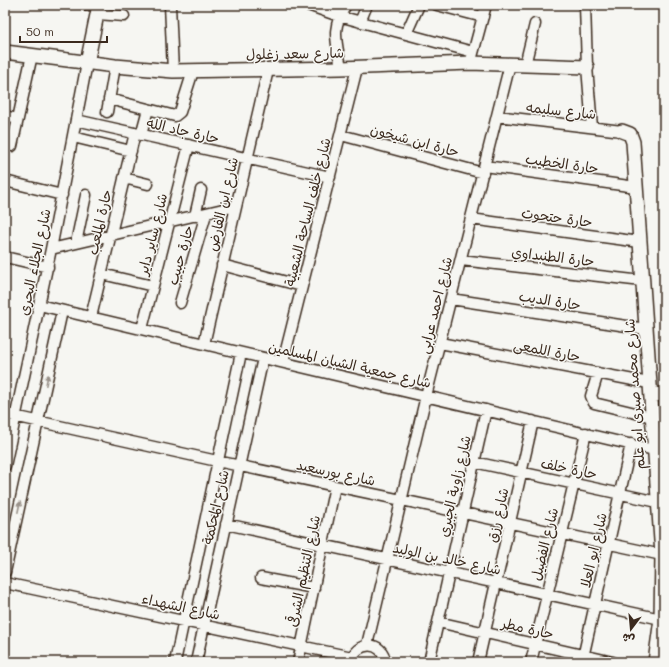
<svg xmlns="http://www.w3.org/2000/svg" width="669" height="667" font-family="Mali,'Playpen Sans Arabic',sans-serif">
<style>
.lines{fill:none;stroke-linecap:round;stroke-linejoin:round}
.minor-casing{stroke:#3b2a1e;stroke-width:13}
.tertiary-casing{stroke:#3b2a1e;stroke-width:16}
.minor{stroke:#f6f6f2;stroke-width:10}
.tertiary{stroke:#f6f6f2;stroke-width:13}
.oneway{fill:#989088}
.labels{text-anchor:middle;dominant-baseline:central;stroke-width:3;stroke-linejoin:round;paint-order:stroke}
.street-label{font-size:14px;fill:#3b2a1e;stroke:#f6f6f2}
</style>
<rect width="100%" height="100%" fill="#f6f6f2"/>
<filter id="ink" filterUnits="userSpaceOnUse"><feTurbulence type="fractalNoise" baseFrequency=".025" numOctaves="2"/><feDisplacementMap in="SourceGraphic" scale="8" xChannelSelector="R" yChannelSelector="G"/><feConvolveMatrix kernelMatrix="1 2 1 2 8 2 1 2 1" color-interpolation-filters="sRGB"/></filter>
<g filter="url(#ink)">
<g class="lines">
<g class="minor-casing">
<path id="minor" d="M87 5H99
M170 5 173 71
M308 5 339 16 473 52
M437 5 483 17
M585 5 587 67 592 127
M97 14 124 16
M360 22 367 5
M406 34 419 5
M472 57 486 5
M525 65 535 24
M341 68C337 41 330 30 346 5
M109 99 175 116 180 112 193 71
M107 112 115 66
M5 116 18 119
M497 116 622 131
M76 120 330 177
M141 135 148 109
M341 135 483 173
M73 137 131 151
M12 146 32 55
M485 166 636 187
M124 178 148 184
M5 181 62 195
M195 216 201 190
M471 219 640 242
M76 243 86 195
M51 249 236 206
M5 257 48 267
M461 260 642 281
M222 265 302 286
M102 274 153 286
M451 299 646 329
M180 303 206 214
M39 305 654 450
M91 317 135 133
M142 329 189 145
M440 343 649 383
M204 344 268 70
M283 362 357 68
M598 373 591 396 594 403 652 417
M5 414 217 461 662 555
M474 462 658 502
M5 466 51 249 87 63
M226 524 661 619
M5 572 62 311
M261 578 314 588
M5 583 352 657
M438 622 613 662
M367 645 426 396 510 64
M175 662 241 353
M196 662 263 358
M298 662 335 486
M351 662C355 640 384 640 385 662
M429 662 486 410
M478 662 533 421
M531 662 586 433
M582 662 631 444"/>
</g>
<g class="tertiary-casing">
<path id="tertiary" d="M5 52 115 66 173 71 341 68 470 63 587 67
M87 63 99 5
M622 131 630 134 633 142 662 555 661 619 655 662
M651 395 664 394"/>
</g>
<use href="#minor" class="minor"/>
<use href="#tertiary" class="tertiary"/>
</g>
<defs><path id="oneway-solid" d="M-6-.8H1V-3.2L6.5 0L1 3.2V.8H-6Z"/></defs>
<g class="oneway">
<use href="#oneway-solid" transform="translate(47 380) rotate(-78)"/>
<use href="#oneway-solid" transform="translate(19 507) rotate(-78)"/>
</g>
</g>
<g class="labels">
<g class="street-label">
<text transform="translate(295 53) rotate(-1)">شارع سعد زغلول</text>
<text transform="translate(561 110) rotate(6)">شارع سليمه</text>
<text transform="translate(183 130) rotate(13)">حارة جاد الله</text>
<text transform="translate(415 140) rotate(15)">حارة ابن شيخون</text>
<text transform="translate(562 163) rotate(8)">حارة الخطيب</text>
<text transform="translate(222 204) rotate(-77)">شارع ابن الفارض</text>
<text transform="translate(307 212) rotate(-76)">شارع خلف الساحة الشعبية</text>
<text transform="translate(557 217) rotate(8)">حارة حتحوت</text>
<text transform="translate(99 222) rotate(-77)">حارة الملعب</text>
<text transform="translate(152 234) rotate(-76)">شارع ساير داير</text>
<text transform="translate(180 255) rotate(-74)">حارة حبيب</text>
<text transform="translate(553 256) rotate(7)">حارة الطنبداوي</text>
<text transform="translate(34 262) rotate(-78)">شارع الجلاء البحرى</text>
<text transform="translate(550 300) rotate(9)">حارة الديب</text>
<text transform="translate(435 305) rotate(-76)">شارع احمد عرابى</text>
<text transform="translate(547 350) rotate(11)">حارة اللمعى</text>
<text transform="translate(350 364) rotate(13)">شارع جمعية الشبان المسلمين</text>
<text transform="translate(634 394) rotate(-94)">شارع محمد صبرى ابو علم</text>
<text transform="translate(569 468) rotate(12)">حارة خلف</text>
<text transform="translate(336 472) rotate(12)">شارع بورسعيد</text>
<text transform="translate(454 486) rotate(-77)">شارع زاوية الجبري</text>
<text transform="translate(215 507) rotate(-77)">شارع المحكمة</text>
<text transform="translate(497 515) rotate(-77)">شارع رزق</text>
<text transform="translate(544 544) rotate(-76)">شارع الفضيل</text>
<text transform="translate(593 550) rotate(-77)">شارع ابو العلا</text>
<text transform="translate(447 558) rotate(12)">شارع خالد بن الوليد</text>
<text transform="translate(303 571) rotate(-78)">شارع التنظيم الشرقى</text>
<text transform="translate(181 606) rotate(12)">شارع الشهداء</text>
<text transform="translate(528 628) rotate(13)">حارة مطر</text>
</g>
</g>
<rect width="669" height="667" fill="none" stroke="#f6f6f2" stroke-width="20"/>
<rect x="10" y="10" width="649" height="647" fill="none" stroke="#3b2a1e" stroke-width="1.5" filter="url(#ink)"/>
<g transform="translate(631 629) rotate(196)" stroke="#f6f6f2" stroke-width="3" paint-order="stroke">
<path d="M0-3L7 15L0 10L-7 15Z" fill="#3b2a1e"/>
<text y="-6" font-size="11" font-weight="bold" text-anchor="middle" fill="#3b2a1e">ش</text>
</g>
<path d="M20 36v6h87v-6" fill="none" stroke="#3b2a1e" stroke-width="2"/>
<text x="26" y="36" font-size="12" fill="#3b2a1e" stroke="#f6f6f2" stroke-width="3" paint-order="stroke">50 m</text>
</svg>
